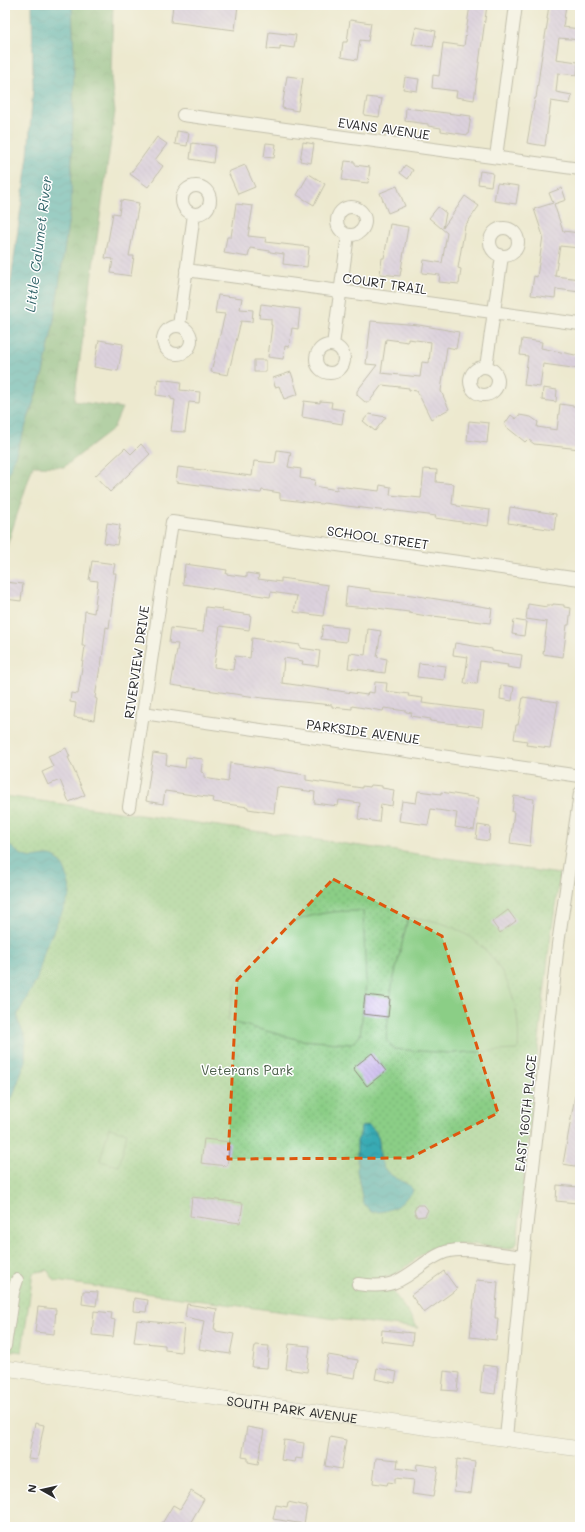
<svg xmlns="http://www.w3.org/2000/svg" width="585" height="1532" font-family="Mali,sans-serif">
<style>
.forest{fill:url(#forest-crowns);stroke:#4e6e4f}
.park{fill:url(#park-dots);stroke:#5b7c58}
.pitch{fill:#8bce86;stroke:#5b7c58}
.water{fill:url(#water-waves);stroke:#326a70}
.building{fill:url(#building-back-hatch);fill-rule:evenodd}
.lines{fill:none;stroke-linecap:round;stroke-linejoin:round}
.minor-casing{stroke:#8c8a7d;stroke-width:14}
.tertiary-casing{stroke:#8c8a7d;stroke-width:16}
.minor{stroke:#fff;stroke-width:12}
.tertiary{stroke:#fff;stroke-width:15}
.marked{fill:none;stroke:#df570e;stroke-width:3;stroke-dasharray:8 5;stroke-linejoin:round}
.labels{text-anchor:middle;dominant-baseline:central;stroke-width:3;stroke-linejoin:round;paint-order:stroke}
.street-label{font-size:13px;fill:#2b2b2b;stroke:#fff}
.park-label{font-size:13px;fill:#485c46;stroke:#fff}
.water-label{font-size:14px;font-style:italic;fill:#316469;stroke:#fff}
</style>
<defs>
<pattern id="forest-crowns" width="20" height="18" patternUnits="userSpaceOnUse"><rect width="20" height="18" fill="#70b173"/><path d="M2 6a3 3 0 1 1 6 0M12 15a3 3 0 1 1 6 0" fill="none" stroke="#5c905f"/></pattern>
<pattern id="park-dots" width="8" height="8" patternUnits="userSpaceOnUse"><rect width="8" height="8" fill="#8bce86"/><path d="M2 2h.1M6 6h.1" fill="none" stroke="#78b174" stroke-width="1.8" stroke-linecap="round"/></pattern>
<pattern id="water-waves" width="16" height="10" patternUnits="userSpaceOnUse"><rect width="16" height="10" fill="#39aab4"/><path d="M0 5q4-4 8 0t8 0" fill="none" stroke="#308b93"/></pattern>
<pattern id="building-back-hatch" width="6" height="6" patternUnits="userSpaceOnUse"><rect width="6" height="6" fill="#c8b5ee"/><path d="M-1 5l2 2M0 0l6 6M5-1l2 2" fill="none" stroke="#a393c1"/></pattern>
</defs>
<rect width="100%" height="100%" fill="#fff"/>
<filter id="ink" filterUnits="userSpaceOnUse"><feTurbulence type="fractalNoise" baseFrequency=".025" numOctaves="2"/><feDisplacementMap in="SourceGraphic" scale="8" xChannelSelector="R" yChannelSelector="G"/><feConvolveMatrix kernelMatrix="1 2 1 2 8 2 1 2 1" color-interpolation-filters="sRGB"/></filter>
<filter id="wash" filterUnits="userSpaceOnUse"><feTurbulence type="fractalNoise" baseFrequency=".012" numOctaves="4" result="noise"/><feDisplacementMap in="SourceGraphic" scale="16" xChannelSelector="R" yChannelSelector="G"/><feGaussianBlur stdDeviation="0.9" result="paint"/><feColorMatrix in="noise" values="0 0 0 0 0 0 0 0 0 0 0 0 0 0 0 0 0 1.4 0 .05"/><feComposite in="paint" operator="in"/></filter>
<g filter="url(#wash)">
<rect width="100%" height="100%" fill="#ede9cf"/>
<path class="forest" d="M72 5H113L111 77 115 112 74 401 122 408 113 429 64 467 33 466 5 552V484L25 428 43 373 53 326 71 204 74 60Z"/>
<path class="park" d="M5 796 560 874 549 948 517 1243 514 1247 507 1249C480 1246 450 1237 425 1252 411 1261 401 1275 384 1278L418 1328 343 1320 55 1281 47 1270 33 1273 22 1352 5 1350Z"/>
<path class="pitch" d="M363 911 366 983 360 1036 351 1044 301 1040 228 1021C230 1009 232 997 236 986 249 950 282 920 320 914 334 911 349 911 363 911Z
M408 918C481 919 524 981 518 1050L449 1053 394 1049 386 1039 392 986Z
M109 1128 127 1133 119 1166 100 1161Z"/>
<path class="water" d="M32 5H72L74 60 71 204 53 326 43 373 25 428 5 484V314L10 288 28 155 33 88Z
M5 842C13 847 19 856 28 857 36 859 43 855 50 856 65 858 70 883 70 895L45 949 37 979 18 1014V1021L26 1038 25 1062 13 1096 5 1108Z
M367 1125C384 1132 377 1150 382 1164 388 1179 406 1179 413 1190L412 1193C405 1197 405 1201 400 1204 391 1210 381 1213 371 1212L363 1203 357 1171V1141L360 1135 361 1127Z"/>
<g id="blocks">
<path class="building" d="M173 5H238L235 30 171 22Z
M470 5H487L474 100 456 97 457 91 432 88 433 75 439 76 443 43 464 46Z
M549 5H566L563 27 580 29V40L559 38 556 59 578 62 577 75 558 73 556 92 572 95 570 104 551 101 545 146 527 143 535 98H536L541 61 548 19H547Z
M350 20 371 23 368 41 360 40 357 60 341 57 343 42H347Z
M416 27 436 31 433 47 412 44Z
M269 32 296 35 294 48 280 46V50L267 49Z
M287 76 303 78 298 111 282 108Z
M405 77 419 79 417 91 403 89Z
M367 97 382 99 379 117 364 115Z
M406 108 471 116 468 135 441 131V128L428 126V124L405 121Z
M177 131 189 133 187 146 175 144Z
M157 137 167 144 155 160 163 166 148 187 130 174Z
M303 142 314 144 311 163 300 161Z
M192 143 215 146 213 163 190 159Z
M266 143 276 144 274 158 264 157Z
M345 161 355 162V165L370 167 368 183 342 180Z
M245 165 255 187 238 194 228 172Z
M405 165 413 170 408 179 400 173Z
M480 171 493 173 491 186 478 184Z
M309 174 325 184 314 205 297 195Z
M497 183 519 186 516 204 494 201Z
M397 186 405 206 388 213 380 193Z
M562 188 566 200 554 204 563 231 580 233V236L579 248 560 246 555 276 580 279V292L556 289 555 298 531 295 534 276 537 277 543 236 534 209 553 203 549 193Z
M465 196 479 206 465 226 458 268 461 269 459 284 439 282 440 275 422 273 424 260 442 263 447 233 429 218 438 207 446 213 443 228Z
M121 200 139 203 129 256H134L131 276 111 273 113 259 105 258 113 213 119 214Z
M236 204 253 206 248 236 266 238 265 242 309 247 307 267 283 264 284 254 270 252V251L250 248 248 257 224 253 227 237H231Z
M390 224 408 227 400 276 380 274 382 258H384Z
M218 295 242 298 240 309 253 310 252 322 241 321 228 375 211 372 225 314 215 313Z
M261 304 300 309 298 329 292 328 289 347 285 346 283 359 268 357 272 325H271V319L259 318Z
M371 321 419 325 459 332 456 349 447 347 441 391 449 409 431 419 417 391 409 390V388L382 385 369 402H365L357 395V391L377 365 366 364ZM386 339 408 342V339L431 342 429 363 422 362 420 377 381 373Z
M522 339 542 342 541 348 580 356V369L543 364 540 387 524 385 528 356 520 355Z
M99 340 123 344 118 371 94 367Z
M254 360H266V372H254Z
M291 372 298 394 284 399 279 386 275 387 273 378Z
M158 379 181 382 180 390 200 392 199 403 189 402 185 432 171 431 175 400 171 399V397L156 395Z
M543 388 557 390 556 402 542 400Z
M304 401 320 403V401L332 402 331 408 344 410 342 424 302 417Z
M560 404 580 407V449L534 444 528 439 525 442 504 425 511 415 516 419 519 415 531 417 538 422 537 427 557 430Z
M369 414 386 417 375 431 363 421Z
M469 421 489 423 487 443 467 440Z
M141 444 150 454 110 492 95 476 125 448 131 454Z
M277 450 291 452 288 467 301 469 300 478 315 480 314 486 337 490V486L379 491 380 485 391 487 390 495 421 498 424 469 437 470 436 482 454 484 452 504 457 505V506L490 510 488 526 435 518 436 516 388 510 387 511 323 503 322 504 280 499V493L262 490 261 493 176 482 178 467 252 476 254 461 275 463Z
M510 507 556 514 554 530 508 523Z
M107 523 120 525 117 545 104 543Z
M92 561 115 564 113 573H116L109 628 106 627 101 667H100L95 698 97 699 94 720 74 717 76 703 70 702 71 693 78 694 80 681 85 646H82L85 611 94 613 98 581 89 580Z
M185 564 227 570 226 574 247 577V573L259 575 258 579 281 582V578L328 585 323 616 294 612 297 596 271 592 270 597 183 584Z
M5 582 23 584 21 601 5 599Z
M347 586 370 589V591L412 595 492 608 490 623 433 616V617L409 613V612L368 607V608L345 606Z
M528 604 547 607V605H553V604L564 605V607L571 608 569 625H567L563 657 543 654 547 622 526 619Z
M206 607 222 609V611L251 615 249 630 220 626 214 667 233 670 235 656 250 658 252 638 300 645V648L320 651 318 666 302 664 303 661 284 658 282 683 367 695 368 692 374 693 375 682 387 683 386 691 409 694 408 696 423 698 422 703 484 711 482 727 430 721 431 719 411 716 412 713 406 712V711L384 708 383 711 352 706V709L332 707V705L263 698 171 685 178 644 169 643 171 628 203 632Z
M514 620 526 622 524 636 512 634Z
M323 625 348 628 346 642 321 639Z
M368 629 381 631 377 657 387 659 385 673 348 668 350 653 365 655Z
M455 643 492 649V651L522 655 520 669 507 667 508 665 480 661 477 684 464 683 468 657 453 655Z
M419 663 446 666 444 680 417 677Z
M501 685 514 687 512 701 500 699Z
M523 697 558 702 550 748 526 745 527 741 514 739 516 725H518Z
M66 748 70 757H68L85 795 69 802 60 780 48 785 42 772 53 767 48 756Z
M153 753 167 755 166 765 185 768 186 757 203 759 201 772 204 773V778L228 782 230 763 306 775V780L362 788V786L370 787 371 785 382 786V788L394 790 392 806 381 804 379 822 358 819 360 803 339 800 338 806 314 803 315 792 277 787 274 813 248 809V807L213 802 214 798 165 791 163 804 146 801Z
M418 791 441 794V792L479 798 474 830 455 827 457 813 431 809 428 825 399 821 402 801 416 803Z
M514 796 534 799 530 846 510 843 514 812H512Z
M478 825 490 827 489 841 476 839Z
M508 910 516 921 500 933 492 922Z
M365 995 390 998 388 1017 363 1014Z
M372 1053 386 1071 367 1086 353 1068Z
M575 1096 580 1097V1167L563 1164Z
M204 1139 230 1142 227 1166 201 1163Z
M557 1185 579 1187 577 1203 556 1201Z
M192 1197 243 1203 240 1223 190 1216Z
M417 1205H424L428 1210 425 1216 417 1217 414 1211Z
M444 1271 457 1289 424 1313 411 1295Z
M476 1280 498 1282 495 1318H498L496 1340 470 1337Z
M83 1291 98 1292 96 1306 82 1304Z
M134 1298 148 1300 146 1312 133 1311Z
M187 1304 217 1309 214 1329H216V1331L234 1334 230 1354 199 1349 204 1321 185 1317Z
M38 1307 56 1309 54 1334 35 1332Z
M94 1311 112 1313 111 1319 115 1320 113 1337 92 1335Z
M137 1320 184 1325 181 1352 165 1350V1345L134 1342Z
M382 1330 413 1333 412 1345 381 1341Z
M289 1344 310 1346 307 1372 286 1369Z
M255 1345 269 1346 267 1368 252 1367Z
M328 1355 358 1360 355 1378 325 1373Z
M483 1365 498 1367 495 1394 480 1392Z
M377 1368 397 1372 395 1383 375 1379Z
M444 1371 459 1373 457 1391 442 1390Z
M35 1423 44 1425 37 1460 28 1459Z
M247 1427 264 1430 258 1464 248 1462V1458L242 1457Z
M330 1437 346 1440 341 1469 325 1466Z
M284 1440 304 1443 302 1459 296 1458 295 1462 281 1460Z
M376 1458 398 1460 397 1468 416 1471 417 1464 438 1467 433 1497 412 1494 414 1480 395 1478V1483L388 1482 387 1485 373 1483Z
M457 1459 475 1462 471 1493 454 1491Z
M191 1491 204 1499 188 1527H160L173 1505 180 1509Z
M288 1502 307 1506 304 1524 273 1519 276 1505 287 1507Z"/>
</g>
</g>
<g filter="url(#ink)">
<use href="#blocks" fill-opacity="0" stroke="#8c8a7d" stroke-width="1"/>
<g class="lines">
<g class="minor-casing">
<path id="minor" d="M183 115 580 169
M496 157 516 5
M182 200a14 14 0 1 1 28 0a14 14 0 1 1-28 0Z
M337 221a14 14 0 1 1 28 0a14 14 0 1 1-28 0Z
M490 242a14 14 0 1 1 28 0a14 14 0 1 1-28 0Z
M186 270 580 324
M163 340a14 14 0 1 1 28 0a14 14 0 1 1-28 0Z
M179 326 194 214
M316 359a14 14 0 1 1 28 0a14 14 0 1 1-28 0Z
M333 345 348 235
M470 381a14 14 0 1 1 28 0a14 14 0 1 1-28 0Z
M486 367 502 256
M143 713 580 776
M129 807 172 522 580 579
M358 1284C391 1289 399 1282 425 1263 433 1258 441 1252 450 1251 467 1247 505 1255 523 1257
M5 1346 13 1292 17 1280
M506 1438 523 1257 558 944 580 793"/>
</g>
<g class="tertiary-casing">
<g id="tertiary">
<path id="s1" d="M5 1368 580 1449"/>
</g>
</g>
<use href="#minor" class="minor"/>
<use href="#tertiary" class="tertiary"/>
</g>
</g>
<path d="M0 0H585V1532H0ZM333 879 442 936 498 1113 410 1158 228 1159 237 980Z" fill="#ede9cf" fill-opacity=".55" fill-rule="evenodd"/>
<path class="marked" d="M333 879 442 936 498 1113 410 1158 228 1159 237 980Z"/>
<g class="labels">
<g class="street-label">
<text transform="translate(384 128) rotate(8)">EVANS AVENUE</text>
<text transform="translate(385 283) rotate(8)">COURT TRAIL</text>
<text transform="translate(378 537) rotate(8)">SCHOOL STREET</text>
<text transform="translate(136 662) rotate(-82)">RIVERVIEW DRIVE</text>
<text transform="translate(363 731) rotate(8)">PARKSIDE AVENUE</text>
<text transform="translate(525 1113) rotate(-84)">EAST 160TH PLACE</text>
<text stroke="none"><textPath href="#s1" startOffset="290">SOUTH PARK AVENUE</textPath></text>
</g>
<g class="park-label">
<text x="247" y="1069">Veterans Park</text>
</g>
<g class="water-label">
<text transform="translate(38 244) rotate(-83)">Little Calumet River</text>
</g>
</g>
<rect width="585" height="1532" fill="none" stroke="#fff" stroke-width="20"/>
<g transform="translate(42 1490) rotate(278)" stroke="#ffffff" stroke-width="3" paint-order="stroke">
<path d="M0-3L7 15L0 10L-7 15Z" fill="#2b2b2b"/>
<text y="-6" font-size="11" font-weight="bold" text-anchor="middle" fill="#2b2b2b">N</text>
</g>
</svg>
